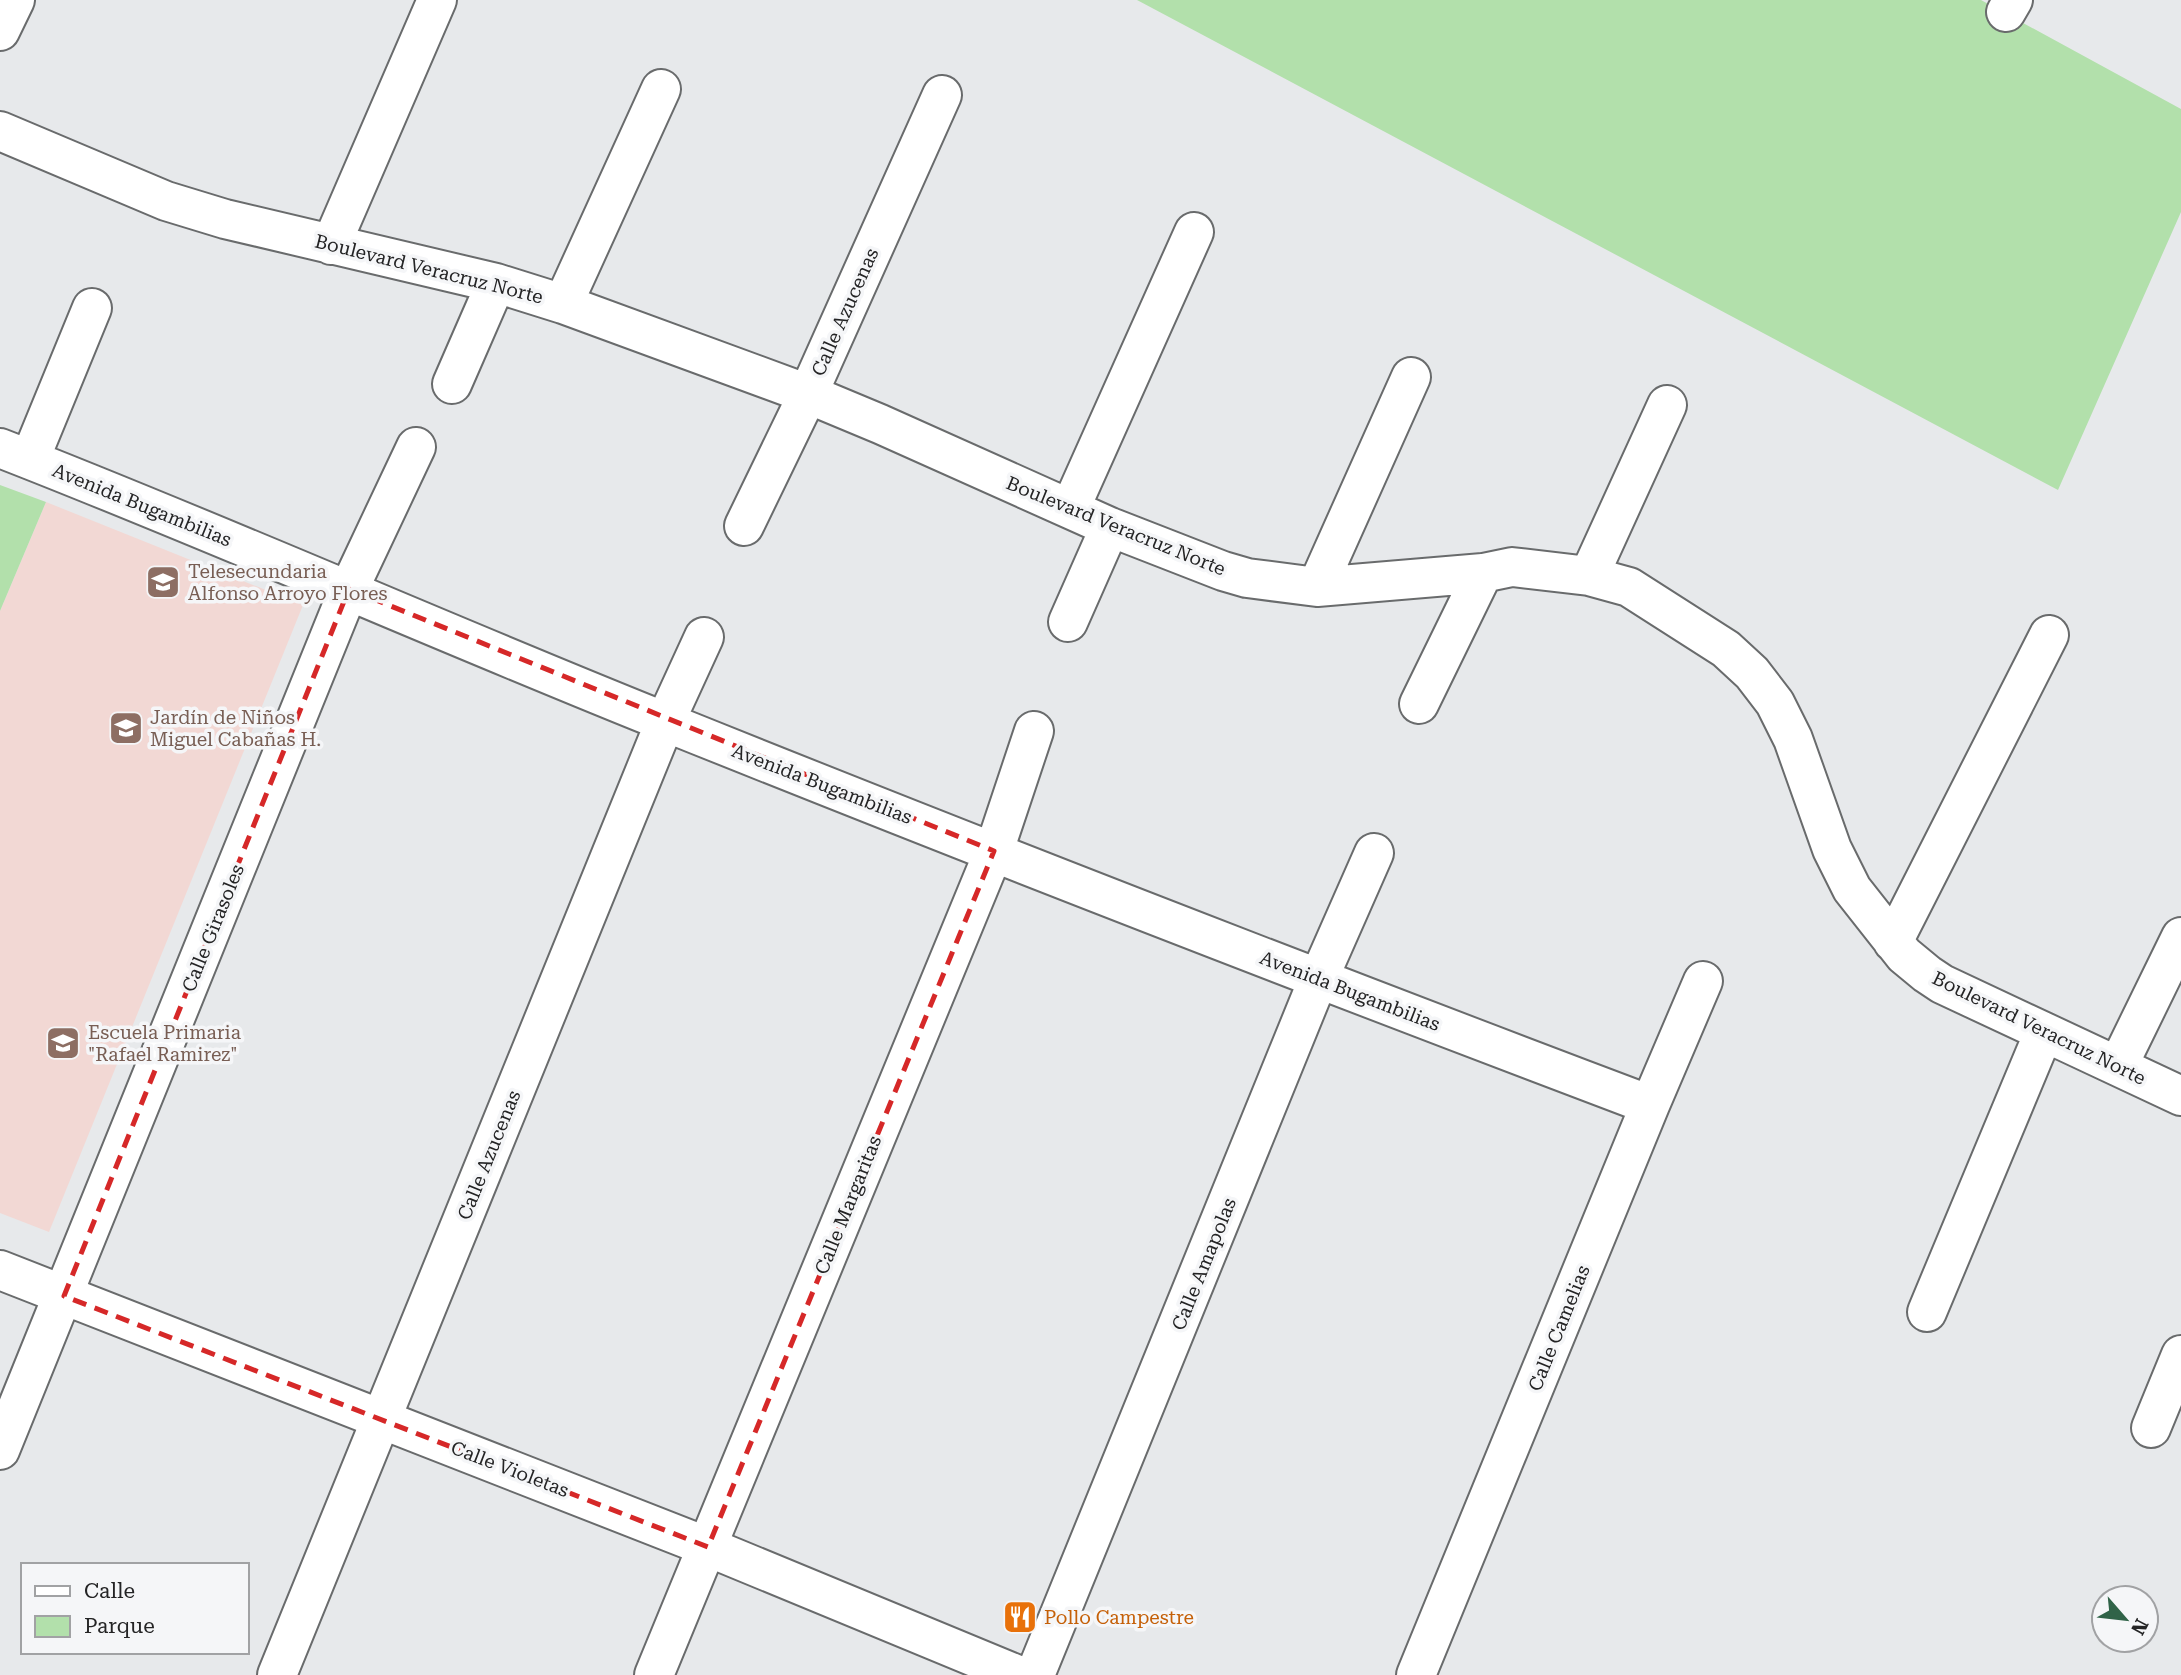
<svg xmlns="http://www.w3.org/2000/svg" width="2181" height="1675" font-family="'Roboto Serif',serif">
<style>
.education{fill:#f2d8d4}
.green{fill:#b2e0ab}
.lines{fill:none;stroke-linecap:round;stroke-linejoin:round}
.minor-casing{stroke:#696b6c;stroke-width:42}
.major-casing{stroke:#696b6c;stroke-width:42}
.minor{stroke:#fff;stroke-width:38}
.major{stroke:#fff;stroke-width:38}
.marked{fill:none;stroke:#d62828;stroke-width:5;stroke-dasharray:14 9;stroke-linejoin:round}
.labels{text-anchor:middle;dominant-baseline:central;stroke-width:7;stroke-linejoin:round;paint-order:stroke}
.street-label{font-size:19px;fill:#242425;stroke:#f5f6f8}
.education-label{font-size:19px;fill:#785e54;stroke:#f5f6f8;text-anchor:start}
.food-label{font-size:19px;fill:#c56008;stroke:#f5f6f8;text-anchor:start}
</style>
<rect width="100%" height="100%" fill="#e7e9eb"/>
<path class="education" d="M46 502 303 605 49 1232 0 1213V611Z"/>
<path class="green" d="M1137 0H1981L2181 109V212L2058 490Z
M0 485 46 502 0 611Z"/>
<g class="lines">
<g class="minor-casing">
<path id="minor" d="M2006 12 2013 0
M0 31 15 0
M0 131 166 201 225 219 496 283 563 304 808 394 880 424 1110 527 1223 571 1247 578 1317 587 1483 573 1512 567 1589 576 1629 587 1726 649 1752 673 1775 703 1793 739 1832 849 1852 889 1904 955 1927 974 1942 984 2181 1096
M331 245 437 0
M563 304 661 89
M452 384 496 283
M0 448C224 535 445 634 668 723 994 854 1322 981 1650 1105
M30 459 92 308
M1070 509 1194 232
M744 526 808 394 942 95
M1589 576 1667 405
M1317 587 1411 377
M1068 622 1110 527
M1419 704 1483 573
M1893 942 2049 635
M2118 1066 2181 937
M1927 1312 2044 1032
M2151 1428 2181 1355
M0 1450 349 589 416 447
M277 1675 665 722 704 637
M654 1675 994 851 1034 731
M1035 1675 1318 980 1374 853
M1416 1675 1650 1105 1703 981"/>
</g>
<g class="major-casing">
<path id="major" d="M0 1270 708 1547 1018 1675"/>
</g>
<use href="#minor" class="minor"/>
<use href="#major" class="major"/>
</g>
<path class="marked" d="M349 589 994 851 708 1547 64 1296Z"/>
<defs>
<g id="school-square" transform="scale(1.75)"><rect x="-9" y="-9" width="18" height="18" rx="4" fill="#8d6e63" stroke="#f5f6f8"/><path d="M0-5L7-2L0 1L-7-2ZM-4 1L0 2.5L4 1V4Q0 6-4 4Z" fill="#fff"/></g>
<g id="restaurant-square" transform="scale(1.75)"><rect x="-9" y="-9" width="18" height="18" rx="4" fill="#e8710a" stroke="#f5f6f8"/><path d="M-5-6h1v4h1v-4h1v4h1v-4h1v5L-1.5 .5V6h-2V.5L-5-1ZM5-6V6H3V1.5H1.5Q1.5-4 5-6Z" fill="#fff"/></g>
</defs>
<g fill-rule="evenodd">
<use href="#school-square" x="163" y="582"/>
<use href="#school-square" x="126" y="728"/>
<use href="#school-square" x="63" y="1043"/>
<use href="#restaurant-square" x="1020" y="1617"/>
</g>
<g class="labels">
<g class="street-label">
<text transform="translate(429 269) rotate(14)">Boulevard Veracruz Norte</text>
<text transform="translate(845 312) rotate(-66)">Calle Azucenas</text>
<text transform="translate(142 505) rotate(22)">Avenida Bugambilias</text>
<text transform="translate(1116 526) rotate(22)">Boulevard Veracruz Norte</text>
<text transform="translate(822 784) rotate(21)">Avenida Bugambilias</text>
<text transform="translate(213 928) rotate(-68)">Calle Girasoles</text>
<text transform="translate(1350 991) rotate(21)">Avenida Bugambilias</text>
<text transform="translate(2039 1028) rotate(26)">Boulevard Veracruz Norte</text>
<text transform="translate(489 1155) rotate(-68)">Calle Azucenas</text>
<text transform="translate(848 1205) rotate(-68)">Calle Margaritas</text>
<text transform="translate(1204 1264) rotate(-68)">Calle Amapolas</text>
<text transform="translate(1559 1328) rotate(-68)">Calle Camelias</text>
<text transform="translate(510 1469) rotate(21)">Calle Violetas</text>
</g>
<g class="education-label">
<text x="188" y="571">Telesecundaria<tspan x="188" dy="22">Alfonso Arroyo Flores</tspan></text>
<text x="150" y="717">Jardín de Niños<tspan x="150" dy="22">Miguel Cabañas H.</tspan></text>
<text x="88" y="1032">Escuela Primaria<tspan x="88" dy="22">"Rafael Ramirez"</tspan></text>
</g>
<g class="food-label">
<text x="1044" y="1617">Pollo Campestre</text>
</g>
</g>
<rect x="21" y="1563" width="228" height="91" fill="#f5f6f8" stroke="#a1a2a4" stroke-width="2"/>
<rect x="35" y="1586" width="35" height="10" fill="#ffffff" stroke="#a1a2a4" stroke-width="2"/>
<text x="84" y="1598" font-size="21" fill="#242425">Calle</text>
<rect x="35" y="1616" width="35" height="21" fill="#b2e0ab" stroke="#a1a2a4" stroke-width="2"/>
<text x="84" y="1633" font-size="21" fill="#242425">Parque</text>
<g transform="translate(2125 1619) rotate(118)"><circle r="33" fill="#f5f6f8" stroke="#a1a2a4" stroke-width="2"/>
<path d="M0-5L12 26L0 18L-12 26Z" fill="#306348"/>
<text y="-10" font-size="19" font-weight="bold" text-anchor="middle" fill="#242425">N</text>
</g>
</svg>
